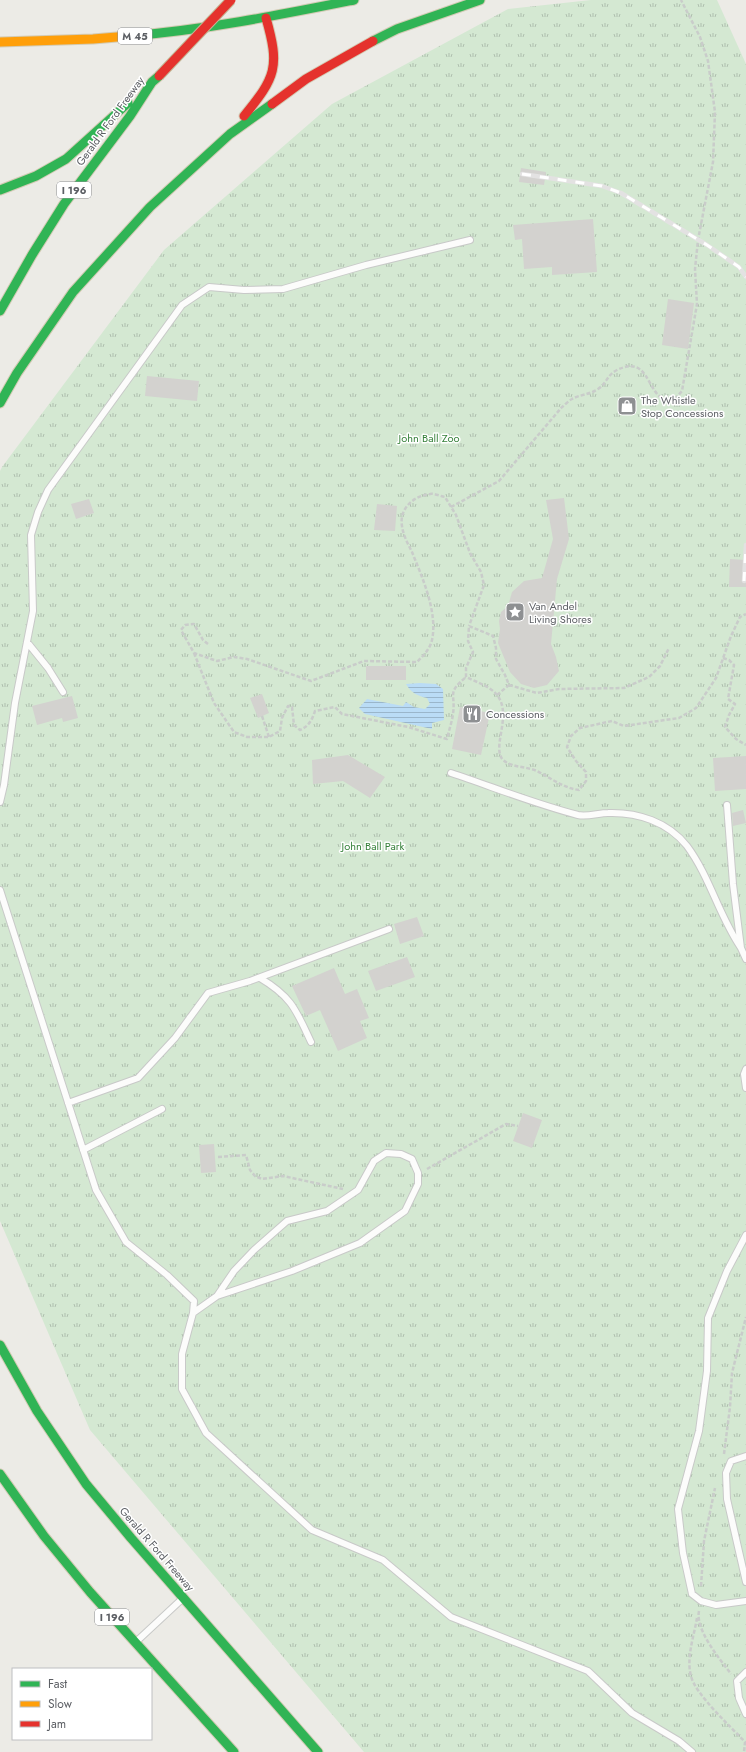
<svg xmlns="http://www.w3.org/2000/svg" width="746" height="1752" font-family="Jost,sans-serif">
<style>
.park{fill:url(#park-tufts)}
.water{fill:url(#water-rules)}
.building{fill:#d3d2cf}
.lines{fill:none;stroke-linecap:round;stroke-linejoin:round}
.lane-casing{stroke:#c8c9c8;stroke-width:8}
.fast-casing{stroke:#d3cbb4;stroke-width:11}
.slow-casing{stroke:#d3cbb4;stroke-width:11}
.jam-casing{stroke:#d3cbb4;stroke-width:11}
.path{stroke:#c9ccca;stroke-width:2.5;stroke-dasharray:4 2;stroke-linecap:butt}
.lane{stroke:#fcfcfb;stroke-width:6}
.fast{stroke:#30b455;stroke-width:9}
.slow{stroke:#ff9f0a;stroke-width:9}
.jam{stroke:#e5322d;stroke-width:9}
.rail-casing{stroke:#e3e2e2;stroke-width:4.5}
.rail{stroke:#fff;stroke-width:3;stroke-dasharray:9;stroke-linecap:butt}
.jam-bridge-casing{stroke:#c3b594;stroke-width:11;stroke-linecap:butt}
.jam-bridge{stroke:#e5322d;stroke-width:9}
.labels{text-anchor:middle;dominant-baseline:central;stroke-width:3;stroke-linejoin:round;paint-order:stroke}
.shield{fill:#fff;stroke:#8d8f92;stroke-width:1}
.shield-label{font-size:10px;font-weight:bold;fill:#5c5f64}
.street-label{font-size:11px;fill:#5c5f64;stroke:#fff}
.poi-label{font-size:11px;fill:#5c5f64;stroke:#fff;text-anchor:start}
.park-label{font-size:11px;fill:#36813a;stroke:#fff}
</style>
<defs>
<pattern id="park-tufts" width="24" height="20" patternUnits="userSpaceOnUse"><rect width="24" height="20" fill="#d4e8d2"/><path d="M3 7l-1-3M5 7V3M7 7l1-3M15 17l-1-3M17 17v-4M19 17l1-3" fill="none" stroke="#afbfae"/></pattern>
<pattern id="water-rules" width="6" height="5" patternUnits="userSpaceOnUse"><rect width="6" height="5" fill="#badcf6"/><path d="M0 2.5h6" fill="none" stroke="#9ab6cb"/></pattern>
</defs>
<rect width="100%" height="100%" fill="#ecebe6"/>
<path class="park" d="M591 0H717L746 64V1752H364L90 1430 0 1221V471L2 467 164 250 332 104 508 9Z"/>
<path class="water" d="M420 683 436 684 443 689 444 720 432 723V729L365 714 359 708 367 699 403 706 406 702 414 707 425 709 430 704 427 698C418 696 411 693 406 684Z"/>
<path class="building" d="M521 168 546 172 544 185 519 182Z
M593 219 597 272 552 275V267L524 269 522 239 515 240 513 225Z
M668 299 694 303 688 349 662 345Z
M147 376 199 381 197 401 145 396Z
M564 498 569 539 557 579 551 644 556 657 559 671 547 685 534 688 521 684 510 672 498 643 500 629 499 621 501 612 508 606 512 592 524 581 542 578 553 539 546 500Z
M89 499 94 513 76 519 71 504Z
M377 504 397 506 395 531 374 530Z
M730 559 746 560V587H729Z
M366 666H406V680H366Z
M262 694 269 713 258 718 250 698Z
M72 696 78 718 63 722 62 718 37 725 32 706Z
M460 707 490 713 481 755 452 749Z
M348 755 385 777 370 798 343 781 313 784 312 760Z
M746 756V789L715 791 713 758Z
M743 810 746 823 733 826 732 813Z
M417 917 424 936 400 944 394 924Z
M407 957 415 977 376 991 368 971Z
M334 968 345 994 357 989 369 1018 360 1021 367 1038 338 1051 320 1010 306 1016 292 986Z
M523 1113 542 1120 532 1148 513 1141Z
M214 1144 216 1172 201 1173 199 1145Z"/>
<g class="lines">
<g class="lane-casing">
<path id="lane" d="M27 642 48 668 63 692
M451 773C493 787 535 804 578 815 587 817 599 813 608 813 638 812 668 822 687 846 710 877 719 916 741 948
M0 802 4 785 15 703 33 611 31 535 38 512 48 490 182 305 209 287 244 290 283 289 366 265 470 240
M727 805 733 884 741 948 746 959
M0 890 96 1190 126 1242 167 1275 194 1301 193 1313
M260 978C292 997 296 1010 311 1042
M746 1069 744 1074 746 1088
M68 1103 138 1078 175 1038 208 993 250 981 389 929
M83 1150 162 1109
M746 1235 727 1271 708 1318 707 1371 699 1431 678 1509 683 1553 692 1594 701 1601 716 1605 746 1601
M217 1296 234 1271 254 1250 287 1221 327 1211 358 1190 374 1161 386 1153 401 1154 412 1159 418 1173V1184L405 1211 360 1243 292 1271 217 1296 193 1313 182 1354V1389L206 1433 312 1530 383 1560 451 1617 588 1671 632 1713 679 1741 692 1752
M746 1456 731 1461 726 1473 727 1499 746 1582
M138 1640 181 1600
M746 1672 737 1681 739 1698 746 1714"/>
</g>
<g class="fast-casing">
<path id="fast" d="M129 36C205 30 279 15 354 0
M373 41 397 29 480 0
M0 190 36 176 66 159 128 103
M0 311 32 255 64 204 130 116 152 82 159 76
M0 403 17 373 73 292 150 207 230 134 272 104
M0 1345 37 1411 86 1484 131 1538 318 1752
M0 1474 44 1536 90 1592 234 1752"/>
</g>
<g class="slow-casing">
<path id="slow" d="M0 42 93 39 129 36"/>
</g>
<g class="jam-casing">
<path id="jam" d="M272 104 306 79 373 41
M244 116C276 77 280 67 266 18"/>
</g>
<path class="path" d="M451 507 499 481 562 407C565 405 568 401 572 399 578 395 589 395 598 389 607 383 607 375 617 370 648 355 646 389 663 399 667 401 672 399 675 399L682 391 697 304 695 269 698 240 713 162 715 112 708 61 700 37 681 0
M208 644 203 640 194 624 185 625 181 630 194 653 217 661 234 657 247 659 311 681 364 661 417 662C423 656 430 649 432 640 438 612 422 577 412 552 408 544 403 535 402 526 399 509 413 496 430 494 434 493 440 496 445 497L456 515 470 553 481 572 484 585 469 626
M194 653 214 703 234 732 247 737H269L280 731 282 718 288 706 292 707 294 725 300 730C309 726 312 720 315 711L335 707 342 714 408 727 447 739C449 730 452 722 453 714 456 693 446 694 466 677
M723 658 729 660 734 665 728 699 735 704 729 715 725 727 736 739 746 745
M509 685 537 693 559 689 624 688 649 677 660 666 669 648
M497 695 509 685 505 675 496 659V648L493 636 469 626 468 641 473 652 466 668V677C476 682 490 686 497 695 513 715 491 747 503 760 512 768 526 766 537 771 551 778 563 788 579 790L586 781V772L576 761 567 747 571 736 580 728 612 721 624 726 679 718 696 708 716 678 731 636 740 617 746 614
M262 716 269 737
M218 1157 246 1155 250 1170 255 1176 262 1179 283 1176 343 1189
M427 1169 506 1124 518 1126
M724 1454 730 1407 732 1373 746 1317
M701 1586 704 1541 715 1488
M699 1611C695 1630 720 1659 731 1674
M697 1618C694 1636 686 1658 691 1676 695 1694 731 1727 745 1742L744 1752"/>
<use href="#lane" class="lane"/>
<use href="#fast" class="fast"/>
<use href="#slow" class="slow"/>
<use href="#jam" class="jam"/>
<g class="rail-casing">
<path id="rail" d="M522 174 602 186 621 193 707 245 739 267 746 277
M744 581 746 545"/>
</g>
<use href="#rail" class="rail"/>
<g class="jam-bridge-casing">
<path id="jam-bridge" d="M159 76 231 0"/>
</g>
<use href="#jam-bridge" class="jam-bridge"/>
</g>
<defs>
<g id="shop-square" transform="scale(1)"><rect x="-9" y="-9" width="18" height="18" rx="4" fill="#8e9092" stroke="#fff"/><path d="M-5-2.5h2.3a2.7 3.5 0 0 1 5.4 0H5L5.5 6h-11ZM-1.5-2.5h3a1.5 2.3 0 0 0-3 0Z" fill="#fff"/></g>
<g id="sight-square" transform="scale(1)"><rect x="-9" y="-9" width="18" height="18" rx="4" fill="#8e9092" stroke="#fff"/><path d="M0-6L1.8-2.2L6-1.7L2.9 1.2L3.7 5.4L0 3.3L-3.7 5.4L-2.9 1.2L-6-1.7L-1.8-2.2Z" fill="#fff"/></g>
<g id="restaurant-square" transform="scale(1)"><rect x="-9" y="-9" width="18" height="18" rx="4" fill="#8e9092" stroke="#fff"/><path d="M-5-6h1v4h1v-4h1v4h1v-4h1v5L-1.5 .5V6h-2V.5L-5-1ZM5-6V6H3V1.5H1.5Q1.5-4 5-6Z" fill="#fff"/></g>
</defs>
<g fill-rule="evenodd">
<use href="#shop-square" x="627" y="406"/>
<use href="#sight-square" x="515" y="612"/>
<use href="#restaurant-square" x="472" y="714"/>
</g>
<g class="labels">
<g class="shield">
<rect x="118" y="28" width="34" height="16" rx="3"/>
<rect x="57" y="182" width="34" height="16" rx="3"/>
<rect x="95" y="1609" width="34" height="16" rx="3"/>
</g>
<g class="shield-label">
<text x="135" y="36">M 45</text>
<text x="74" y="190">I 196</text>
<text x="112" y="1617">I 196</text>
</g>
<g class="street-label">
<text transform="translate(110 121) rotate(-54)">Gerald R Ford Freeway</text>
<text transform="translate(157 1549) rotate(49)">Gerald R Ford Freeway</text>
</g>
<g class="poi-label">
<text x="641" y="400">The Whistle<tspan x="641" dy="13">Stop Concessions</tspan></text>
<text x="529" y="606">Van Andel<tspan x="529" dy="13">Living Shores</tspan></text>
<text x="486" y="714">Concessions</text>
</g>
<g class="park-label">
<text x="429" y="438">John Ball Zoo</text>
<text x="373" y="846">John Ball Park</text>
</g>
</g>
<rect x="12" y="1668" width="140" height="72" fill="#ffffff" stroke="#bebfc1"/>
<rect x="20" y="1681" width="20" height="6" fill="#30b455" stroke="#bebfc1"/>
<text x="48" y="1688" font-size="12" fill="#5c5f64">Fast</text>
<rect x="20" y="1701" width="20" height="6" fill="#ff9f0a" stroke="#bebfc1"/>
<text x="48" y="1708" font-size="12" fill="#5c5f64">Slow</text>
<rect x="20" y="1721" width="20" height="6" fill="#e5322d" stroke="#bebfc1"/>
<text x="48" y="1728" font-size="12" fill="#5c5f64">Jam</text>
</svg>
